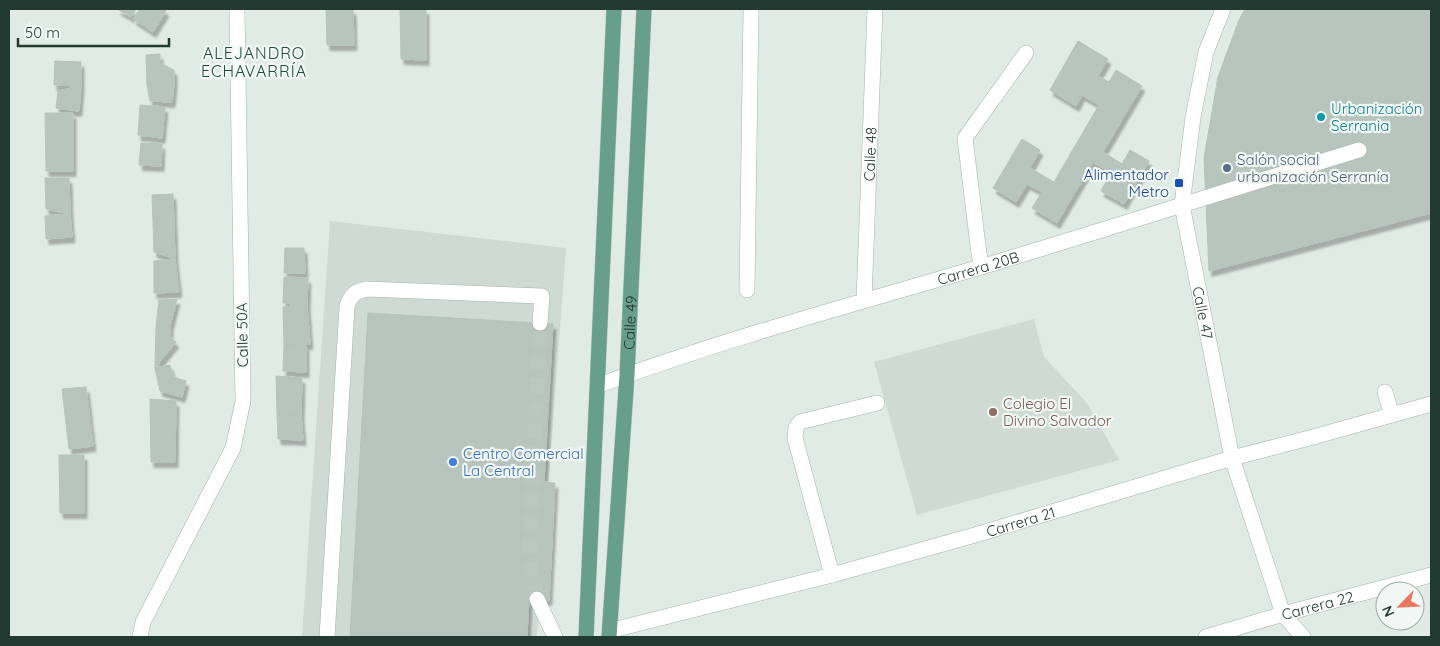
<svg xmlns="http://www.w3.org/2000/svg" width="1440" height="646" font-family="Quicksand,sans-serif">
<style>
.built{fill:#cfdad5}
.building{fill:#b7c5be;stroke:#b4c4bc;filter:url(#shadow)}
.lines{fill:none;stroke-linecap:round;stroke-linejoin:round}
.minor-tunnel{stroke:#bbc8c2;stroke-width:15;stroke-dasharray:15 8;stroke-linecap:butt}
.minor-casing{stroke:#a4b2ac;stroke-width:16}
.major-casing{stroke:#c1c8c6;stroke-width:16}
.minor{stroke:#fff;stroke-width:15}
.major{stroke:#689e8c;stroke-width:15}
.culture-dot{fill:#0f9aa8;stroke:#f1f7f4;stroke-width:2}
.service-dot{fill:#5c6f8a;stroke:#f1f7f4;stroke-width:2}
.transit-dot{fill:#1a4fb4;stroke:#f1f7f4;stroke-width:2}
.education-dot{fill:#8d6e63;stroke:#f1f7f4;stroke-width:2}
.shop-dot{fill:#3f7fe0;stroke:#f1f7f4;stroke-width:2}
.labels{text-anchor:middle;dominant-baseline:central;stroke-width:4.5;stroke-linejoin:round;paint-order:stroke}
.culture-label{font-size:15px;fill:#0d838f;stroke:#f1f7f4;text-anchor:start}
.street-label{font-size:15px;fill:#223a32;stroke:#f1f7f4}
.service-label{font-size:15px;fill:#4e5e75;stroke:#f1f7f4;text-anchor:start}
.transit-label{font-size:15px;fill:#164399;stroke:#f1f7f4;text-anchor:end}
.education-label{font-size:15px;fill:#785e54;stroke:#f1f7f4;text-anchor:start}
.shop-label{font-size:15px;fill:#366cbe;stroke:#f1f7f4;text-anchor:start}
.neighbourhood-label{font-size:16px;letter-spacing:1px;fill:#204b3d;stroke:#f1f7f4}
</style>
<defs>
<filter id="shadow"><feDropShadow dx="3" dy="5.5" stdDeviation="1" flood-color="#0004"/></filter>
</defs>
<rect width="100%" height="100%" fill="#e1ebe6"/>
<path class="built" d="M330 221 566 248 537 637H302Z
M1034 319 1044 357 1088 404 1119 460 917 515 874 362Z"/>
<path class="building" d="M117 9H136L131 17Z
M140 9H164L166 11 153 32 133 19Z
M326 9H353L354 45H327Z
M400 9H426V60L401 59Z
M1245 9H1431V213L1209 271 1204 158 1218 77 1239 20Z
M1078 41 1108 59 1098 76 1109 82 1116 70 1142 86 1103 152 1122 164 1130 150 1149 161 1124 204 1101 191 1111 173 1093 162 1057 223 1032 208 1042 192 1027 184 1016 202 993 188 1022 139 1040 150 1030 168 1054 182 1099 105 1082 95 1076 106 1050 90Z
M160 54V63L174 70V84L147 85 146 55Z
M55 61 81 62V86L54 85Z
M174 84 172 102 150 101 147 85Z
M81 86 79 111 56 108 58 91Z
M140 105 165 107 162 138 138 135Z
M45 113H73V171H46Z
M141 143 162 144 161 166 139 165Z
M1231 148 1243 179 1224 187 1211 156Z
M45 178H69L70 214 46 209Z
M1217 178 1221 188 1213 191 1209 181Z
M173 194 175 259 154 252 152 195Z
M70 214 72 237 46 239 45 216Z
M285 248H304L305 273H284Z
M175 259 179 292 154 293V261Z
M284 277 308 278 307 305 283 303Z
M177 299 170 326H156L159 300Z
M307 305 310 344 284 345 283 307Z
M368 313 553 324 544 482 555 483 549 600 529 599 527 637H350Z
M156 326H170V337L176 342 155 368Z
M284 345 306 346V372L283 371Z
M170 365 173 377 186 381 182 397 160 391 155 368Z
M276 376 302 378 301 415 277 414Z
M86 387 93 446 69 449 62 389Z
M150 399 176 401 175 462H151Z
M277 414 301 415 303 440 278 439Z
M59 455H84V513H60Z"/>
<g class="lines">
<path class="minor-tunnel" d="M537 599 529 560 540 323"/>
<g class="minor-casing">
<g id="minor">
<path id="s1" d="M1223 9 1206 52 1193 117 1182 205 1232 458 1283 614 1303 637"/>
<path d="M982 267 979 254 965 138 1026 53"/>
<path d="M747 290 751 9"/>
<path id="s2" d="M864 300 875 9"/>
<path id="s3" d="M597 386C724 339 855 304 984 266 1109 229 1234 188 1359 150"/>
<path d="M1385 392 1392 415"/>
<path d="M832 575 795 438 796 428 800 422 877 403"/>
<path d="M537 599 555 637"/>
<path id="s4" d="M609 631 832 575 975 535 1232 458 1313 437 1431 404"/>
<path d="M140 637 143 622 233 448 243 401 237 9"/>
<path d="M327 637 347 307C350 295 356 291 367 289L542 296 540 323"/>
<path id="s5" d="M1206 637 1283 614 1431 575"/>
</g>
</g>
<g class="major-casing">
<g id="major">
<path d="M586 637 614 9"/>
<path id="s6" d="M609 637 627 375 644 9"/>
</g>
</g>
<use href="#minor" class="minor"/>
<use href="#major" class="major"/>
</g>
<circle class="culture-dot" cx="1321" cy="117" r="5"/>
<circle class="service-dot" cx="1227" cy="168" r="5"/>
<rect class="transit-dot" x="1174" y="178" width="10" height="10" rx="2.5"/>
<circle class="education-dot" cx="993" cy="412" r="5"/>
<circle class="shop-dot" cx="453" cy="462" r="5"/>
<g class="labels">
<g class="culture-label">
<text x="1331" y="108">Urbanización<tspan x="1331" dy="17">Serrania</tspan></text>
</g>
<g class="street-label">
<text stroke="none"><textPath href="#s2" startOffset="146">Calle 48</textPath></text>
<text stroke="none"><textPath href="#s3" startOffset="399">Carrera 20B</textPath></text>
<text stroke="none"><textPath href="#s1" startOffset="311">Calle 47</textPath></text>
<text stroke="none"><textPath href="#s6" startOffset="315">Calle 49</textPath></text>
<text transform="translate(242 335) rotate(-91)">Calle 50A</text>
<text stroke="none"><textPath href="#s4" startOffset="426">Carrera 21</textPath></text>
<text stroke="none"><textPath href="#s5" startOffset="116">Carrera 22</textPath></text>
</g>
<g class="service-label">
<text x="1237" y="159">Salón social<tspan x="1237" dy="17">urbanización Serranía</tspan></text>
</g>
<g class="transit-label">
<text x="1169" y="174">Alimentador<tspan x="1169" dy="17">Metro</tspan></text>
</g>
<g class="education-label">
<text x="1003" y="403">Colegio El<tspan x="1003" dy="17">Divino Salvador</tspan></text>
</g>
<g class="shop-label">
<text x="463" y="453">Centro Comercial<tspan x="463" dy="17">La Central</tspan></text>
</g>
<g class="neighbourhood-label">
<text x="254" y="53">ALEJANDRO<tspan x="254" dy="18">ECHAVARRÍA</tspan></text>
</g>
</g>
<rect width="1440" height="646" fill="none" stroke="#223a32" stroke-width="20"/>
<g transform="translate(1400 606) rotate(246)"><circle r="24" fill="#f1f7f4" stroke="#9eaba6"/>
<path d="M0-4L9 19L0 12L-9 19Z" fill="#ea7760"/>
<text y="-8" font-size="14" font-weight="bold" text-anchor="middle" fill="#223a32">N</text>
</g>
<path d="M18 38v8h151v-8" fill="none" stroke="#223a32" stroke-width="2.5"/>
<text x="25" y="38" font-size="15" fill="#223a32" stroke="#f1f7f4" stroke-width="4" paint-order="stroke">50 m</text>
</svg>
